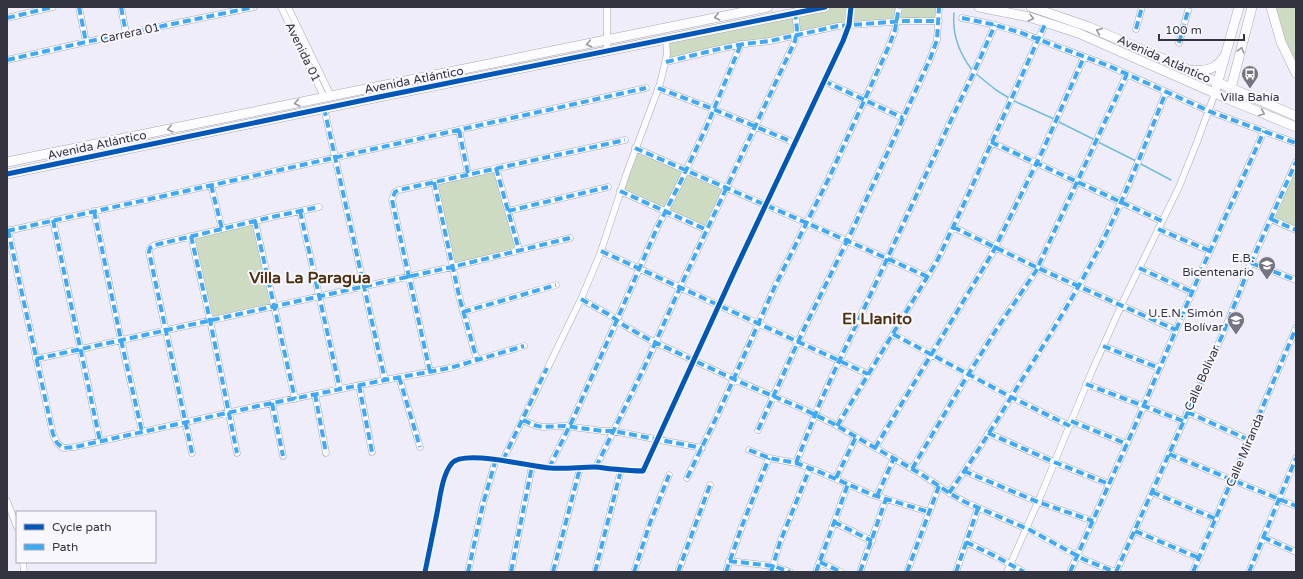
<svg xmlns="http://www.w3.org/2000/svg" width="1303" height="579" font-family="'Varela Round',sans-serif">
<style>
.green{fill:#cedbc3}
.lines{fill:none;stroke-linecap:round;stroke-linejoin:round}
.stream{stroke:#71bdda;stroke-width:1.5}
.street-casing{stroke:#a9a8b3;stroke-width:7}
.secondary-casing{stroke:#a9a8b3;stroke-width:10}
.street{stroke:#fcfcfe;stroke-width:6}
.secondary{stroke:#fcfcfe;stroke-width:9}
.quiet{stroke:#3fa9f5;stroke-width:4;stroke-dasharray:8 4;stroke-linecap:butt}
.cycleway-casing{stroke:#f8f7fe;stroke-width:8}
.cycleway{stroke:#0057b8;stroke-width:5}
.oneway{stroke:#98989f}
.labels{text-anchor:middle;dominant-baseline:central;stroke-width:4;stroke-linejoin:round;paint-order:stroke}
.street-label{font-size:12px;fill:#343340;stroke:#f8f7fe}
.poi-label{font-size:12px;fill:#343340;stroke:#f8f7fe;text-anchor:end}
.district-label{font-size:16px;font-weight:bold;fill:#4d3212;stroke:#f8f7fe}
</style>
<rect width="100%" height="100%" fill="#eeedf9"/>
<path class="green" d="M825 7H939V21L854 24 666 62V39Z
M1271 7H1296V73Z
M635 148 726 188 707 230 620 191Z
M1296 162V230L1271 219Z
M496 168 519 250 452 267 434 182Z
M255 221 275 306 210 320 191 236Z"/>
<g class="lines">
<path class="stream" d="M954 13C952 34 959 53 972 70
M975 73 996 90 1009 98
M1012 100 1054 119
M1057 121 1095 140
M1098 142 1136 161
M1139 163 1171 180"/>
<g class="street-casing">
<path id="street" d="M79 7 86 42
M121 7 126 33
M281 7 324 97
M288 7 331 96
M607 7V51
M7 18 53 7
M962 18 991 24 1019 32 1109 66 1211 112 1296 143
M1136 29 1142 7
M1179 43 1189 7
M7 60 86 42 254 7
M666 62 719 49 744 44 770 41 838 26 904 21H939
M824 81 903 118
M658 88 713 109 795 143
M324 108 385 380
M459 130 468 174
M991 142 1162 221
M635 148C733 191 831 233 928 277
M496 168 519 250
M434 182 460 300 477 360
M211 185 222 229
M620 191 707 230
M94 211 121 340 142 432
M300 211 340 389
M508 211 608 187
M1271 219 1296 230
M53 220 100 441
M255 221 295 399
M953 227 1038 268 1176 330
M1158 229 1210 251
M8 230 53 434 57 443 63 448 75 447 258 406 385 380 450 368 524 346
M7 231 646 88
M191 236 210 320 237 453
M601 251 868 374
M1251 263 1296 280
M1139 268 1192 292
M581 299 608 314 625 326 648 339 740 382 799 407 832 423 921 474 951 494 965 502 1030 530 1083 559 1115 572
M463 312 556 285
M893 334 1011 397 1070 426
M1103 346 1159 368
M36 359 452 267 570 238
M430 372 392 200 395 192 399 190 625 140
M399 377 420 447
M1086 384 1183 421
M359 385 372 452
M315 394 326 453
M272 403 283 456
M1187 412 1249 440
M523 420 534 425 542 427 565 426 603 431H613L702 448
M1071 421 1127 444
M837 426 937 261 969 193 1046 22
M758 430 803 331 852 231 930 59 937 40 939 7
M988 433 1054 462 1109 484
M875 448 993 252 1043 150 1084 57
M749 450 769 458 796 463 815 470 873 495 929 512
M192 453 149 252 150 248 155 245 272 217 319 207
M1169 454 1296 506
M503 460 581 299 600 254 626 175 660 84 667 54 666 39
M796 463 819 405 834 372 876 283 952 118 974 72 995 25
M596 467 644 368 683 281 795 41 797 29 795 13
M549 468 574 417 617 320 657 228 681 181 706 128 741 44
M912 469 958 391 994 333 1036 271 1127 74
M964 471 1038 502 1093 521
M687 478 718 414 776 284 829 178 889 46 895 30 899 7
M836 478 856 437
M1152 492 1216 519
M949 493C974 458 996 422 1018 386 1045 343 1072 300 1095 256 1123 203 1144 147 1166 92
M877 496 894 458
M7 501 17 527
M834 522 872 541
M1135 531 1199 558
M1263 537 1296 552
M966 542 995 556 1024 572
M729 561 773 566 790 572
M23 562 24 572
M820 562 841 572
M425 572C429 552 433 532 437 513 440 498 442 475 452 463 464 449 531 467 550 468 565 469 580 467 595 467 601 467 607 469 613 469 623 470 633 471 643 471L735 270 843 41 849 25 851 7
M468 572 483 504 496 459
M511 572 532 466
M553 572 580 468
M595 572 621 470
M634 572 650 523 669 475
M678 572 710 485
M726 572 742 526 769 458
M771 572 780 542 810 468
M816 572 848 484
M860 572 886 499
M907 572 939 486
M956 572 978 508
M1007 572 1041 495 1092 371 1126 295 1179 187 1197 142 1215 93
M1070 572 1138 419 1202 269 1264 131
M1116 572 1222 336 1251 263 1296 162
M1193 572 1296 328
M1249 572 1296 458"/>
</g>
<g class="secondary-casing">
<path id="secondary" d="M979 7 1029 17 1078 33 1228 99 1296 127
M1031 7 1089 27 1296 116
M1271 7 1281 42 1296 73
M1194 70C1206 72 1217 68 1224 57
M1216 88 1239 7
M1230 92 1252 7
M7 162 768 7
M7 174 379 97 825 7"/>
</g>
<use href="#street" class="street"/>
<use href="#secondary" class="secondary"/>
<path class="quiet" d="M79 7 86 42
M121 7 126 33
M7 18 53 7
M962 18 991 24 1019 32 1109 66 1211 112 1296 143
M1136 29 1142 7
M1179 43 1189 7
M7 60 86 42 254 7
M666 62 719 49 744 44 770 41 838 26 904 21H939
M824 81 903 118
M658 88 713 109 795 143
M324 108 385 380
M459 130 468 174
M991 142 1162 221
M635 148C733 191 831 233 928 277
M496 168 519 250
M434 182 460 300 477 360
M211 185 222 229
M620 191 707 230
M94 211 121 340 142 432
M300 211 340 389
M508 211 608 187
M1271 219 1296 230
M53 220 100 441
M255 221 295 399
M953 227 1038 268 1176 330
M1158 229 1210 251
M8 230 53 434 57 443 63 448 75 447 258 406 385 380 450 368 524 346
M7 231 646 88
M191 236 210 320 237 453
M601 251 868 374
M1251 263 1296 280
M1139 268 1192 292
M581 299 608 314 625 326 648 339 740 382 799 407 832 423 921 474 951 494 965 502 1030 530 1083 559 1115 572
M463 312 556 285
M893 334 1011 397 1070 426
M1103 346 1159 368
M36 359 452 267 570 238
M430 372 392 200 395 192 399 190 625 140
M399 377 420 447
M1086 384 1183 421
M359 385 372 452
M315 394 326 453
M272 403 283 456
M1187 412 1249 440
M523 420 534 425 542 427 565 426 603 431H613L702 448
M1071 421 1127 444
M837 426 937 261 969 193 1046 22
M758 430 803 331 852 231 930 59 937 40 939 7
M988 433 1054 462 1109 484
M875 448 993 252 1043 150 1084 57
M749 450 769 458 796 463 815 470 873 495 929 512
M192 453 149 252 150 248 155 245 272 217 319 207
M1169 454 1296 506
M503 460 547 368
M796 463 819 405 834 372 876 283 952 118 974 72 995 25
M596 467 644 368 683 281 795 41 797 29 795 13
M549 468 574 417 617 320 657 228 681 181 706 128 741 44
M912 469 958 391 994 333 1036 271 1127 74
M964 471 1038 502 1093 521
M687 478 718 414 776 284 829 178 889 46 895 30 899 7
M836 478 856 437
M1152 492 1216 519
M949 493C974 458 996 422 1018 386 1045 343 1072 300 1095 256 1123 203 1144 147 1166 92
M877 496 894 458
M834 522 872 541
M1135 531 1199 558
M1263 537 1296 552
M966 542 995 556 1024 572
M729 561 773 566 790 572
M820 562 841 572
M468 572 483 504 496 459
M511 572 532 466
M553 572 580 468
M595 572 621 470
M634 572 650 523 669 475
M678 572 710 485
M726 572 742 526 769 458
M771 572 780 542 810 468
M816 572 848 484
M860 572 886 499
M907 572 939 486
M956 572 978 508
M1070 572 1138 419 1202 269 1264 131
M1116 572 1222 336 1251 263 1296 162
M1193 572 1296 328
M1249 572 1296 458"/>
<g class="cycleway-casing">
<path id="cycleway" d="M7 174 379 97 825 7
M425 572C429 552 433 532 437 513 440 498 442 475 452 463 464 449 531 467 550 468 565 469 580 467 595 467 601 467 607 469 613 469 623 470 633 471 643 471L735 270 843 41 849 25 851 7"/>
</g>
<use href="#cycleway" class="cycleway"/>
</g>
<defs><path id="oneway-chevron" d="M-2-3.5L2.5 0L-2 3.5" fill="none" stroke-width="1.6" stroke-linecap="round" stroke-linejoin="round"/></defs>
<g class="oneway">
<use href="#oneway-chevron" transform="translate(717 17) rotate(168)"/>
<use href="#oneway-chevron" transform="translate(1031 18) rotate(14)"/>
<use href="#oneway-chevron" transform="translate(1099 31) rotate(-157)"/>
<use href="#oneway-chevron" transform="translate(589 44) rotate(168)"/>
<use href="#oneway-chevron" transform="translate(1241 50) rotate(-75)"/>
<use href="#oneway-chevron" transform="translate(297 103) rotate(169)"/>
<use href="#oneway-chevron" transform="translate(1262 113) rotate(23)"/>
<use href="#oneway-chevron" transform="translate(170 129) rotate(168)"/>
</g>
<defs>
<g id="bus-pin" transform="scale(0.9)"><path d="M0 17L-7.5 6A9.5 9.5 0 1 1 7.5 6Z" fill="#757481" stroke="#f8f7fe"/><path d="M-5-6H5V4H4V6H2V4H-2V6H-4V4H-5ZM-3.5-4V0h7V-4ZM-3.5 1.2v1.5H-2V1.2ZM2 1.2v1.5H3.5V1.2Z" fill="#fff"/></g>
<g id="school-pin" transform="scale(0.9)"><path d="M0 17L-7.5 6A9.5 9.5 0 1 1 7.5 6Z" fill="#757481" stroke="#f8f7fe"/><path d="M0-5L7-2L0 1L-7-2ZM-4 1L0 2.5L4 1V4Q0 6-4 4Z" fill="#fff"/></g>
</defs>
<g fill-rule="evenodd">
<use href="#bus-pin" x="1250" y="74"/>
<use href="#school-pin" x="1267" y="265"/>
<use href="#school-pin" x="1236" y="320"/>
</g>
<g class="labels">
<g class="street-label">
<text transform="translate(130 33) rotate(-12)">Carrera 01</text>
<text transform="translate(303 52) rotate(64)">Avenida 01</text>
<text transform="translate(1164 59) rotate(24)">Avenida Atlántico</text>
<text transform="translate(414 80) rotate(-11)">Avenida Atlántico</text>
<text transform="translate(97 145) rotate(-12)">Avenida Atlántico</text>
<text transform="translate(1202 378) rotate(-66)">Calle Bolívar</text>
<text transform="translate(1245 450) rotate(-67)">Calle Miranda</text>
</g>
<g class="poi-label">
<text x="1250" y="97" text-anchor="middle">Villa Bahía</text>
<text x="1254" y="258">E.B.<tspan x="1254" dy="14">Bicentenario</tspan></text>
<text x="1223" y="313">U.E.N. Simón<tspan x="1223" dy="14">Bolívar</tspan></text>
</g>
<g class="district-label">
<text x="310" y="278">Villa La Paragua</text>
<text x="877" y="319">El Llanito</text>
</g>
</g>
<rect width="1303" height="579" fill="none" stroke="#343340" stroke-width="16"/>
<rect x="16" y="511" width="140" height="52" fill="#f8f7fe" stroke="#aaa9b2"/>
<rect x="24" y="524" width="20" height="6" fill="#0057b8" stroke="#aaa9b2"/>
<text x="52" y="531" font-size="12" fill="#343340">Cycle path</text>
<rect x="24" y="544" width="20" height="6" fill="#3fa9f5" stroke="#aaa9b2"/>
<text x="52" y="551" font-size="12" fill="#343340">Path</text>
<path d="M1159 34v6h85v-6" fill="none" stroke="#343340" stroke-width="2"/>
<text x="1165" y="34" font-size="12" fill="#343340" stroke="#f8f7fe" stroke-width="3" paint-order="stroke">100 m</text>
</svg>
